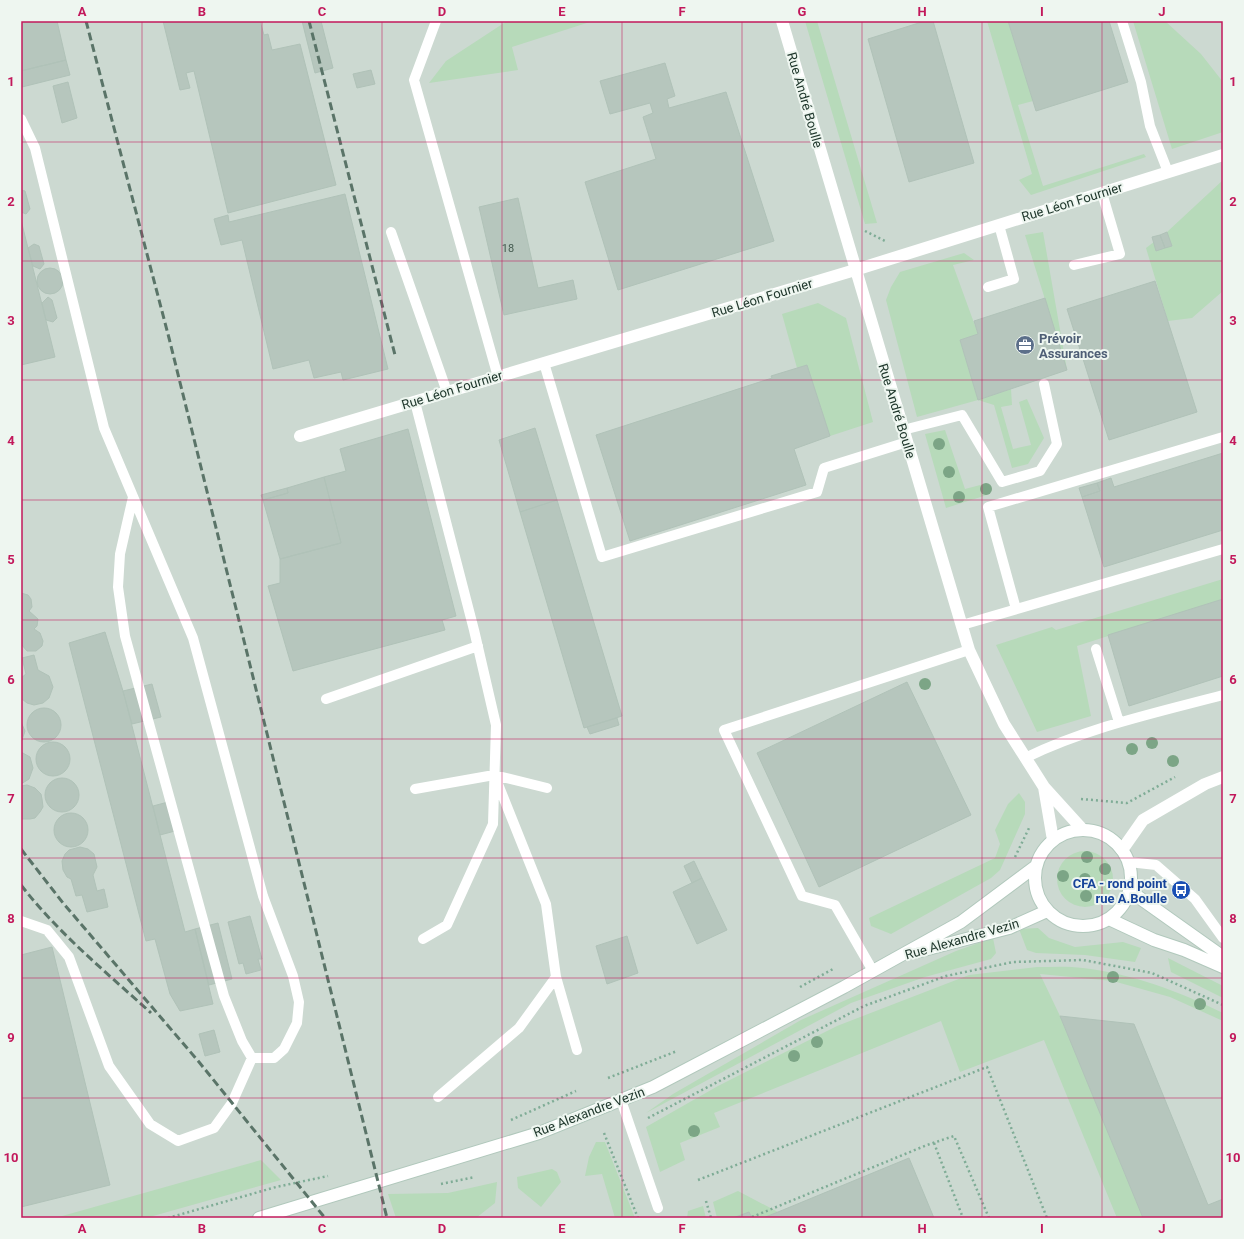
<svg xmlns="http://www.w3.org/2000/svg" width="1244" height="1239" font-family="Roboto,sans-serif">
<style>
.built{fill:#ccd9d1}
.green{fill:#b7daba}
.building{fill:#b6c6bd;stroke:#b0c2b8}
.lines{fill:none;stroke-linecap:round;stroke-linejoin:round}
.secondary-casing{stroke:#b1c8bc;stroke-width:14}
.path{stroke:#7fac96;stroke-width:2.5;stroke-dasharray:2 3;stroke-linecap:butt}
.lane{stroke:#fff;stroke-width:10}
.street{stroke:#fff;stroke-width:12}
.secondary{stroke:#fff;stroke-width:12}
.rail{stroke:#5a7468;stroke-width:3;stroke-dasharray:8 4;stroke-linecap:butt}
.tree{fill:#7ca586}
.grid{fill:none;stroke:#c2185b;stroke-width:1;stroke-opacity:0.55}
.labels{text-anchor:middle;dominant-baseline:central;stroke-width:4;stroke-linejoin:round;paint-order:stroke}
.number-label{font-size:11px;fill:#465c51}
.street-label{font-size:13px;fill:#20382d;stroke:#eef6f0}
.service-label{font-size:13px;font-weight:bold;fill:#4e5e75;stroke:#eef6f0;text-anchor:start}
.transit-label{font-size:13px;font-weight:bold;fill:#164399;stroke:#eef6f0;text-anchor:end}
.neatline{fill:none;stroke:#c2185b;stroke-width:1.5}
.grid-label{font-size:13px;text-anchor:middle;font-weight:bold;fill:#c2185b}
</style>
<rect width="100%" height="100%" fill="#dee9e2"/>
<path class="built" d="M21 21H1223V1218H21Z"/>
<path class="green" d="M507 21H593L512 47 518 70 429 83 446 61Z
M805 21H817L877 223 865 224Z
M987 21H1008L1033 101 1018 105 1043 186 1144 154 1146 157 1031 195 1019 180 1032 174Z
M1133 21H1165L1201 54 1223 82V132L1172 149Z
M1223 180V291L1192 318 1168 321 1146 248 1167 232Z
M1043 232 1067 370 1025 235Z
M964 253 974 260 953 265 978 334 960 340 978 400 1011 389 1012 405 1001 407 1013 449 1031 445 1019 402 1027 399 1044 438 1028 464 1012 468 994 405 978 400 917 417 886 300 891 287 900 272Z
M818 303 846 318 873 422 830 436 807 365 797 368 782 314Z
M945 430 965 489 984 484 990 494 946 508 925 434Z
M1223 579V599L1077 646 1091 716 1037 732 996 645 1052 627 1056 630Z
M1019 793 1025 802V814L1000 870 991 878 891 934 871 926 869 918 995 858 1000 844 995 830 1008 804Z
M1057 879a28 28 0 1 1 56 0a28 28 0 1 1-56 0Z
M1038 928 1049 938 1075 947 1123 942 1141 948 1135 962 1085 955 1036 953 1027 950 1019 929Z
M993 938 996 953 991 959 925 977 851 1003 646 1113 673 1094 801 1020 956 951Z
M1168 958 1223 986V998L1171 972Z
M1037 967C1052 967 1068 966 1083 968 1133 974 1178 991 1223 1013V1021L1170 997 1113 981 1040 974 1060 1016 1143 1218H1117L1044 1040 960 1072 941 1021 714 1113 720 1127 680 1143 685 1160 660 1172 646 1127 718 1086 837 1026 969 975Z
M596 1142H605L635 1218H615L602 1174 585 1176 589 1157Z
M261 1160 281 1180 146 1218H55Z
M552 1169 557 1172 561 1182 541 1207 518 1188 517 1177Z
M497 1182 495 1203 476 1218H396L388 1194 448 1193Z
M738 1191 778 1212 763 1218H752L749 1212 733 1218H717L713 1202Z
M703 1206 706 1218H687L688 1211Z"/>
<path class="building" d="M21 21H57L66 60 21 71Z
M163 21H260L264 35 268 34 272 50 300 44 336 185 228 213 194 71 186 73 190 88 180 90Z
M302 21H321L333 68 315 73Z
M925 21H933L974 163 909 182 868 39Z
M1008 21H1109L1128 82 1036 111Z
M66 60 70 75 22 87 21 71Z
M665 63 675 96 667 99 669 108 726 92 774 241 618 290 585 182 656 159 643 117 653 113 650 103 610 114 600 81Z
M371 70 375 84 357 88 353 74Z
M68 82 77 118 62 123 53 86Z
M21 190 25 191 30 209 26 214 21 212Z
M345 194 388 369 343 380 341 372 314 378 309 360 273 369 242 240 221 245 214 219 228 215 229 222Z
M518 198 538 288 573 280 577 299 504 315 479 207Z
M21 220 55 357 21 365Z
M1167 232 1172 246 1165 248 1160 235Z
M1160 235 1165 248 1156 251 1152 237Z
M34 244 39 246 44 264 40 269 33 266 28 248Z
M37 281a13 13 0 1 1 26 0a13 13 0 1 1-26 0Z
M1155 281 1197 412 1109 440 1067 309Z
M48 297 52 300 57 318 53 322 46 320 42 303Z
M1045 298 1067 370 978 400 960 340 978 334 974 321Z
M807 365 830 436 794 449 806 485 630 541 596 435 772 378 771 376Z
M535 428 557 500 520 512 499 440Z
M408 429 456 616 442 620 445 630 293 671 268 586 280 583V559L341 543 324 477 346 471 340 449Z
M1223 453V530L1104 567 1082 497 1100 491 1097 483 1111 478 1114 487Z
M324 477 341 543 280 559 263 500 288 493 287 488Z
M1097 483 1100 491 1082 497 1079 488Z
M287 488 288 493 263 500 261 495Z
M557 500 622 716 584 728 520 512Z
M21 593 28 595 31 599 32 607 29 611 38 619 37 626 34 629 40 633 43 641 42 646 36 651H27L21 644Z
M1223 599V676L1129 706 1108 635Z
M105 632 123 691 185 932 195 929 213 1004 180 1011 170 994 155 939 146 941 69 643Z
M34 655 38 670 49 676 53 687 49 698 43 703 34 705 27 703 22 699 21 678 26 674 22 658Z
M907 682 971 815 819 887 757 753Z
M152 684 161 717 132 724 123 691Z
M27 725a17 17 0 1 1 34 0a17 17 0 1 1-34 0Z
M617 718 619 725 590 734 587 727Z
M21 722 25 731 21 743Z
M36 759a17 17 0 1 1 34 0a17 17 0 1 1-34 0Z
M21 752 30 757 33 768 29 779 21 784Z
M45 795a17 17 0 1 1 34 0a17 17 0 1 1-34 0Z
M21 786 27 785 35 788 41 794 42 799 43 807 40 812 35 818 30 819H21Z
M168 802 175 831 160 835 153 806Z
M54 830a17 17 0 1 1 34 0a17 17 0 1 1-34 0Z
M80 847 88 849 94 854 97 867 93 875 97 891 104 889 108 907 87 912 82 895 76 896 71 879 67 877 63 870 62 861 65 854 69 850Z
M694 861 702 878 692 883 684 866Z
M702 878 727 930 697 944 673 892Z
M250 916 262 959H258L261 970 246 974 243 963 239 964 228 922Z
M218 923 232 979 209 985 195 929Z
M627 936 638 973 607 984 596 946Z
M52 947 110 1185 21 1207V955Z
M1060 1016 1134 1024 1208 1205 1223 1199V1218H1143Z
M214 1030 220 1052 205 1056 199 1034Z
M909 1158 934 1218H763L778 1212Z
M749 1212 752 1218H733Z"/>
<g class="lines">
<g class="secondary-casing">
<path id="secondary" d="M1035 878a48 48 0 1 1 96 0a48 48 0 1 1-96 0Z
M1130 891 1223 957
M1109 919 1154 940 1184 950 1223 967
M916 952 1009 928 1047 911
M259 1218 539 1133 653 1087 844 987 961 922 1036 866"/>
</g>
<path class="path" d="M865 231 885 241
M1081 799 1127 803 1175 777
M1015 857 1030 826
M800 987 833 969
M608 1078 677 1051
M648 1118 864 1006 946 976 1013 962 1083 960 1152 973 1223 1005
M511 1120 576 1091
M604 1133 638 1218
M934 1143 963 1218
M698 1180 987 1067 1047 1218
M441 1184 475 1177
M706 1201 711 1218
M752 1217 927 1145 954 1136 989 1218
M168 1218 276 1187 328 1176"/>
<path class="lane" d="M436 21 414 80 498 377
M1122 21 1141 82 1150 126 1168 172
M21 119 35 148 104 428 193 638 263 896 293 976 299 1002 297 1023 284 1049 274 1058H252L242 1041 224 996 125 636 118 587 120 554 133 497
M391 232 447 392
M1074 265 1120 254 1102 193
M988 287 1014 279 999 225
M544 363 602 557 817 492 824 468 907 442
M415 402 474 630 496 725 493 824 447 925 423 939
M903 430 962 415 1002 482 1040 471 1057 444 1044 384
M1016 609 988 507 1223 437
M962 625 1223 549
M1096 649 1119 722
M326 699 478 646
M1025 758C1089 727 1155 713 1223 695
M415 789 494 775 547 788
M1129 862 1156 865 1195 899 1223 938
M21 921 47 930 69 957 109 1066 150 1124 178 1141 214 1128 232 1103 252 1058
M873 971 835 905 802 896 724 730 969 650
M556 977 577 1050
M438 1097 519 1028 556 977 546 904 496 779
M621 1100 658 1208"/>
<path class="street" d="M782 21 969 650 1004 724 1044 787 1083 830
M300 436 855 270 1223 155
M1044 787 1053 840
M1122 850 1143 820 1205 784 1223 777"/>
<use href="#secondary" class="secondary"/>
<path class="rail" d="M86 21 169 338 387 1218
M309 21 395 355
M21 849 63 903 199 1062 325 1218
M21 885C58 933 106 972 151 1013"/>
</g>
<g class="tree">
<circle cx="939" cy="444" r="6"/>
<circle cx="949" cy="472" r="6"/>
<circle cx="986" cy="489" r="6"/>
<circle cx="959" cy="497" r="6"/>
<circle cx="925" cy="684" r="6"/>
<circle cx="1152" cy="743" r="6"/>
<circle cx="1132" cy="749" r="6"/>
<circle cx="1173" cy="761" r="6"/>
<circle cx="1087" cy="857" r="6"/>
<circle cx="1105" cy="869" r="6"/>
<circle cx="1063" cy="876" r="6"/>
<circle cx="1085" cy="879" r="6"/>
<circle cx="1086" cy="896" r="6"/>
<circle cx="1113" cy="977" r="6"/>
<circle cx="1200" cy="1004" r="6"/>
<circle cx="817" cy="1042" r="6"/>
<circle cx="794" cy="1056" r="6"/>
<circle cx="694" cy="1131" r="6"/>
</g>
<path class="grid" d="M142 21V1218M262 21V1218M382 21V1218M502 21V1218M622 21V1218M742 21V1218M862 21V1218M982 21V1218M1102 21V1218M21 142H1223M21 261H1223M21 380H1223M21 500H1223M21 620H1223M21 739H1223M21 858H1223M21 978H1223M21 1098H1223"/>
<defs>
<g id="office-disc" transform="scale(1)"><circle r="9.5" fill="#5c6f8a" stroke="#eef6f0"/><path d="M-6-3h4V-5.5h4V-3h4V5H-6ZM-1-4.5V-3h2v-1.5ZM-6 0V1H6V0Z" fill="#fff"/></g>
<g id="bus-disc" transform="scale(1)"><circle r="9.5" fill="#1a4fb4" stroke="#eef6f0"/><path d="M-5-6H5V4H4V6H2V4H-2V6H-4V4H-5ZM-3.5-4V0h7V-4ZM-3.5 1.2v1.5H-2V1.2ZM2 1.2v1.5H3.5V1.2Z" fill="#fff"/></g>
</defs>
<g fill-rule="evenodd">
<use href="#office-disc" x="1025" y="345"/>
<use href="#bus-disc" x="1181" y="890"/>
</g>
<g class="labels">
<g class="number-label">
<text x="508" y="248">18</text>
</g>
<g class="street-label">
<text transform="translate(805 100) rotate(74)">Rue André Boulle</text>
<text transform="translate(1072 202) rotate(-17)">Rue Léon Fournier</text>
<text transform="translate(762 298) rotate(-17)">Rue Léon Fournier</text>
<text transform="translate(452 390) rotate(-17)">Rue Léon Fournier</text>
<text transform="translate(897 411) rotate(73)">Rue André Boulle</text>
<text transform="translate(962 939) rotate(-16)">Rue Alexandre Vezin</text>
<text transform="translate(589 1112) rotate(-21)">Rue Alexandre Vezin</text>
</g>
<g class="service-label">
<text x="1039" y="338">Prévoir<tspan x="1039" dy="15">Assurances</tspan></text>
</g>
<g class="transit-label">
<text x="1167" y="883">CFA - rond point<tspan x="1167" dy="15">rue A.Boulle</tspan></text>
</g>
</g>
<rect width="1244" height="1239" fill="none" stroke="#eef6f0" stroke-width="44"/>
<rect x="22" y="22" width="1200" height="1195" class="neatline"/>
<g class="grid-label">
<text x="82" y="16">A</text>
<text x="202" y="16">B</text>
<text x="322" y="16">C</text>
<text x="442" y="16">D</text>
<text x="562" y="16">E</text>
<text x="682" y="16">F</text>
<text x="802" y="16">G</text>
<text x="922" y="16">H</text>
<text x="1042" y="16">I</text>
<text x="1162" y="16">J</text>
<text x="11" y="86">1</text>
<text x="1233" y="86">1</text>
<text x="11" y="206">2</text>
<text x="1233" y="206">2</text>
<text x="11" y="325">3</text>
<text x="1233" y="325">3</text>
<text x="11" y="445">4</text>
<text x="1233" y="445">4</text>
<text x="11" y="564">5</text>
<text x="1233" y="564">5</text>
<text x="11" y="684">6</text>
<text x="1233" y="684">6</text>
<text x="11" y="803">7</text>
<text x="1233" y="803">7</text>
<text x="11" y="923">8</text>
<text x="1233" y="923">8</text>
<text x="11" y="1042">9</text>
<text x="1233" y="1042">9</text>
<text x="11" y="1162">10</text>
<text x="1233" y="1162">10</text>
<text x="82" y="1233">A</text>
<text x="202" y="1233">B</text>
<text x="322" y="1233">C</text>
<text x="442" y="1233">D</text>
<text x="562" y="1233">E</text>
<text x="682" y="1233">F</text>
<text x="802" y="1233">G</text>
<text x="922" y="1233">H</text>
<text x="1042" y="1233">I</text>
<text x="1162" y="1233">J</text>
</g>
</svg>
